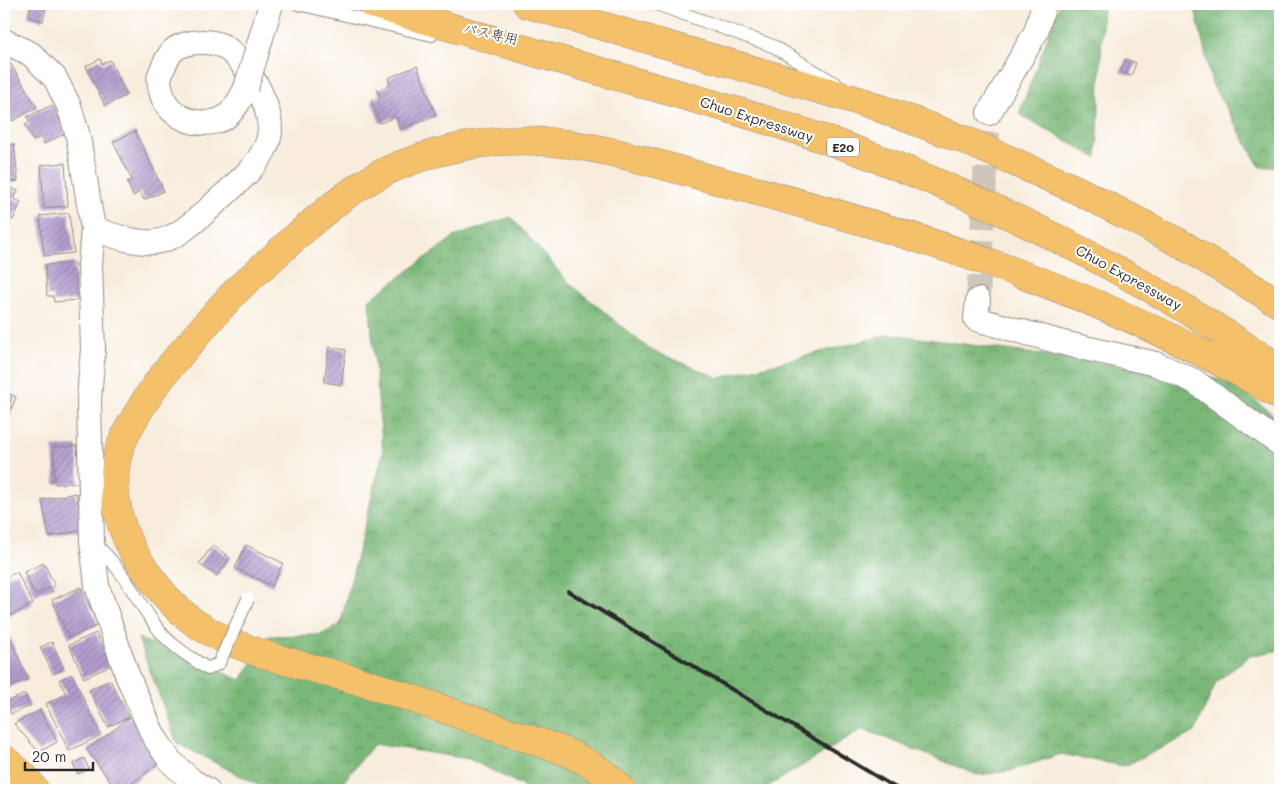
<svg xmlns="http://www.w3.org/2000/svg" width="1284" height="794" font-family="Mali,'Klee One',sans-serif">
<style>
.forest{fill:url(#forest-crowns);stroke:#527252}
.building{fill:url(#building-hatch)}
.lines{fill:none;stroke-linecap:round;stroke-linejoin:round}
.minor-tunnel{stroke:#cfc6b9;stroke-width:24;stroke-dasharray:24 12;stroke-linecap:butt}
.service-casing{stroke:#928c84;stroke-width:14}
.minor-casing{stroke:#928c84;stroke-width:26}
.trunk-casing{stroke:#928c84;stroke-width:29}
.motorway-casing{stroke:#928c84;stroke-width:29}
.service{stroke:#fff;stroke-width:12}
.minor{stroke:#fff;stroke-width:24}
.trunk{stroke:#f4c16a;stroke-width:28}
.motorway{stroke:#f4c16a;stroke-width:28}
.rail{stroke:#2b2b2b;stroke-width:4}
.service-bridge-casing{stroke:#928c84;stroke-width:14;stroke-linecap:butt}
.minor-bridge-casing{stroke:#928c84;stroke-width:26;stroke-linecap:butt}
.service-bridge{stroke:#fff;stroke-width:12}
.minor-bridge{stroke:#fff;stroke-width:24}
.labels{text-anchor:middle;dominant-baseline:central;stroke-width:4;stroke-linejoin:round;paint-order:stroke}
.shield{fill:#fff;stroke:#6b6b6b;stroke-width:1}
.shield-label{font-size:12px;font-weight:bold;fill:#2b2b2b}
.street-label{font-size:14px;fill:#2b2b2b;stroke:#fff}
</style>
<defs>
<pattern id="forest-crowns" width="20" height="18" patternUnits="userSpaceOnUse" patternTransform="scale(1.25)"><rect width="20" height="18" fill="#7ab878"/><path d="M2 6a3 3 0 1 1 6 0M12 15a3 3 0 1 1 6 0" fill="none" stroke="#649663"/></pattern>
<pattern id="building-hatch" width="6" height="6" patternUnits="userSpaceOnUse" patternTransform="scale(1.25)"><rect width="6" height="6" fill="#b39dcf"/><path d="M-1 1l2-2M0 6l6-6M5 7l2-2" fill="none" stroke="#9280a8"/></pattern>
</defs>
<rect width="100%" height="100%" fill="#fff"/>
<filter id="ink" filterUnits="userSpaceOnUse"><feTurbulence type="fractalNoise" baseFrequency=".02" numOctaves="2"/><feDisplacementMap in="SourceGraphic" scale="10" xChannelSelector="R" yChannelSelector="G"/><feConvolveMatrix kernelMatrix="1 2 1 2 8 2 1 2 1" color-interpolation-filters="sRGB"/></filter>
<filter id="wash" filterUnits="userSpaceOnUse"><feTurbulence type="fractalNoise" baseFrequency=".0096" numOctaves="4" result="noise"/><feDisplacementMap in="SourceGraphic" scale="20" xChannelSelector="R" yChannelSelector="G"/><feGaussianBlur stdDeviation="1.12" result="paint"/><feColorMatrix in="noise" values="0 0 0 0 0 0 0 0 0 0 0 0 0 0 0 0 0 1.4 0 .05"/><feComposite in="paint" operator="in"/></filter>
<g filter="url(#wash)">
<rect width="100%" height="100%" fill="#f8eddd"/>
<path class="forest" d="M1060 4H1103L1097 158 1019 114Z
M1194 4H1280V167H1260L1212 84Z
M511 217 568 282 649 349 719 378 891 334 1230 381 1280 420V650L1249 656 1216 682 1195 732 1124 766 1061 754 1010 771 978 775 863 729 762 790H531L469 759 374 744 337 790H268L177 743 138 638 241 680 269 636 320 635 340 625 383 452 369 300 454 237Z"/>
<g id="blocks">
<path class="building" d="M31 4H47L43 21 28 17Z
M4 53 37 107 13 121 4 106Z
M100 59 102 64 110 60 127 95 105 106 86 66Z
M1126 59 1136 63 1131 76 1120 72Z
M417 66 436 116 400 129 396 117 380 123 371 100 380 96 377 90 390 85 388 78Z
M52 105 66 133 44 144 41 137 33 141 25 125 30 122 27 117Z
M135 131 164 191 144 200 140 192 133 196 127 182 132 180 113 142Z
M14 144 18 181 4 183V145Z
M65 163 68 206 44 208 41 165Z
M4 185 18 191 14 199 21 202 13 220 4 216Z
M69 213 74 253 44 256 40 216Z
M74 263 77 300 54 302 53 296H47L45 265Z
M329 347 346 350 341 385 324 382Z
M4 391 16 397 6 423 4 422Z
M77 446 79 483 55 484 53 447Z
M76 493 83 530 49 537 42 500Z
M213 545 230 558 217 576 199 564Z
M246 545 283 563 272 586 235 568Z
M44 563 55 586 35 595 24 572Z
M17 572 33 604 4 619V578Z
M81 587 98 625 69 638 52 600Z
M6 628 28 679 4 690V629Z
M96 633 112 665 84 678 69 645Z
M52 642 64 669 53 674 40 647Z
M72 674 101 735 69 751 46 704 66 694 59 680Z
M110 680 129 717 108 727 89 690Z
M25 694 30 706 11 714 6 702Z
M40 710 57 742 39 752 14 724Z
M132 716 164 759 123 790H117L87 750Z
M84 758 89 769 78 774 73 764Z"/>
</g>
</g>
<g filter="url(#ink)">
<use href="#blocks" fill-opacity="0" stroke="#928c84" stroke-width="1"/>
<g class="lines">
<path class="minor-tunnel" d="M978 300 989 113"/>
<g class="service-casing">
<path id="service" d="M298 4 432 35
M656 4 773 46 836 84
M94 544C123 567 137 602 159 630 171 646 192 658 208 669L219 663"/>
</g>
<g class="minor-casing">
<path id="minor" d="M4 41 31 54 55 78 69 106 78 136 86 185 93 229 90 265 93 349 89 399 92 542 97 586 128 677 153 735 170 761 192 781 207 790
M989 113 1036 32 1044 4
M93 229C154 249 164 250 212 206 231 188 257 169 267 144 279 116 250 65 226 48 214 40 188 40 175 49 168 54 163 67 160 75 158 80 160 85 161 90 165 117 201 131 224 118 234 112 241 98 246 88
M978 300 976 319 1067 344 1156 364 1194 381 1280 444"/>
</g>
<g class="trunk-casing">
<path id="trunk" d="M4 759 23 775 35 790"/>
</g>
<g class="motorway-casing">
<path id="motorway" d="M372 4C455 29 539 54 623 78 713 104 804 129 892 164 1028 219 1158 286 1280 369
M527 4 866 103 965 140 1075 189 1178 242 1280 304
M622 790C592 757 549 745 508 732 460 715 413 698 365 683 311 666 243 655 195 623 174 608 155 585 141 564 120 534 110 495 117 459 122 431 159 378 178 357 198 334 217 310 238 289 255 273 273 258 290 242 325 211 361 179 405 163 446 148 490 139 533 141 596 143 659 165 719 181 909 231 1111 294 1280 396"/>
</g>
<use href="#service" class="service"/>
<use href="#minor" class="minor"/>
<use href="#trunk" class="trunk"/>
<use href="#motorway" class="motorway"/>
<path class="rail" d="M568 591 899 790"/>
<g class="service-bridge-casing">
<path id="service-bridge" d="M219 663 248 599"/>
</g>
<g class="minor-bridge-casing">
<path id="minor-bridge" d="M246 88 271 4"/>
</g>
<use href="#service-bridge" class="service-bridge"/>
<use href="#minor-bridge" class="minor-bridge"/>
</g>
</g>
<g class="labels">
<rect class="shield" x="827" y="137.5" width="32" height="19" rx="4"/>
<g class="shield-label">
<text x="843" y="147">E20</text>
</g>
<g class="street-label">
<text transform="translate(491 33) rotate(13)">バス専用</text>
<text transform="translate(757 119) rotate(18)">Chuo Expressway</text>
<text transform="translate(1129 277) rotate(29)">Chuo Expressway</text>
</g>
</g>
<rect width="1284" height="794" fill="none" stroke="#fff" stroke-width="20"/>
<path d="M25 762v8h68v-8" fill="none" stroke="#2b2b2b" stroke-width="2.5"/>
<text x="32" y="762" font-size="15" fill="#2b2b2b" stroke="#ffffff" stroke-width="4" paint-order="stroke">20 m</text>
</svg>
